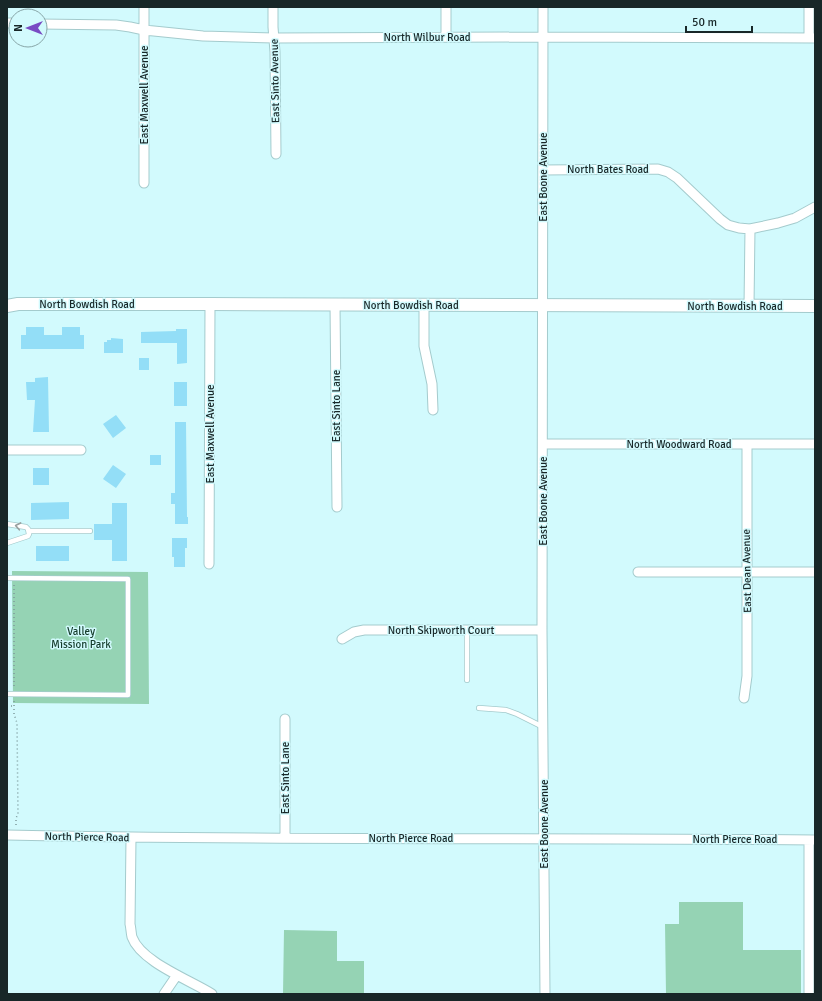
<svg xmlns="http://www.w3.org/2000/svg" width="822" height="1001" font-family="Signika,sans-serif">
<style>
.green{fill:#95d3b4}
.building{fill:#93def7}
.lines{fill:none;stroke-linecap:round;stroke-linejoin:round}
.lane-casing{stroke:#a4cbcd;stroke-width:6}
.street-casing{stroke:#a4cbcd;stroke-width:11}
.secondary-casing{stroke:#a4cbcd;stroke-width:14}
.path{stroke:#7d9a9c;stroke-width:1.5;stroke-dasharray:1 3;stroke-linecap:butt}
.lane{stroke:#fff;stroke-width:4.5}
.street{stroke:#fff;stroke-width:9}
.secondary{stroke:#fff;stroke-width:12}
.oneway{stroke:#979e9e}
.labels{text-anchor:middle;dominant-baseline:central;stroke-width:3;stroke-linejoin:round;paint-order:stroke}
.street-label{font-size:11px;fill:#182728;stroke:#d2fafd}
.park-label{font-size:11px;fill:#143b2a;stroke:#d2fafd}
</style>
<rect width="100%" height="100%" fill="#d2fafd"/>
<path class="green" d="M12 571 148 572 149 704 13 703Z
M679 902H743V950H801V994H666L665 924H679Z
M284 930 337 931V961H364V994H283Z"/>
<path class="building" d="M26 327H44V335H62V327H80V335H84V349H21V335H26Z
M176 329H187V363L177 364V343H141V332L176 331Z
M111 338 123 339V353H104V342H107V340H111Z
M139 358H149V370H139Z
M48 377 49 432H33L35 400H27L26 382H35V378Z
M174 382H187V406H174Z
M116 415 126 428 113 438 103 424Z
M175 422H186L187 517H188V524H175V504H171V493H175Z
M150 455H161V465H150Z
M113 465 126 474 116 488 103 479Z
M33 468H49V485H33Z
M69 502V519L31 520V503Z
M112 503H127V561H112V540H94V524H112Z
M172 538H187V548H185V567H174V557H172Z
M36 546H69V561H36Z"/>
<g class="lines">
<g class="lane-casing">
<path id="lane" d="M7 524 26 527 28 529 29 534 28 536 7 543
M29 531H90
M7 578 128 579V695L7 694
M467 630V680
M479 708 506 710 517 714 543 727"/>
</g>
<g class="street-casing">
<path id="street" d="M273 7V27L275 52 276 154
M446 7V37
M543 7 542 630 545 994
M7 23H16
M40 24 116 25 130 27 144 30 203 36 274 38 543 37 815 38
M809 38V7
M543 170 658 169 668 172 677 178 720 219 728 225 739 228 750 229 778 223 795 218 815 207
M144 183V7
M335 304 337 507
M424 305V346L432 384 433 410
M749 306 750 229
M543 444H815
M7 450H81
M209 564 210 304
M638 572H815
M342 639 354 632 364 630H542
M744 698 747 676V444
M285 719V838
M7 835C276 841 546 837 815 840
M131 838 130 924C131 928 131 933 132 937 141 962 190 980 212 994
M809 840V994
M164 994 177 975"/>
</g>
<g class="secondary-casing">
<path id="secondary" d="M7 306 18 304H210L815 306"/>
</g>
<path class="path" d="M14 585V687
M14 701V714L17 723 18 814 16 818V826
M7 706H14"/>
<use href="#lane" class="lane"/>
<use href="#street" class="street"/>
<use href="#secondary" class="secondary"/>
</g>
<defs><path id="oneway-chevron" d="M-2-3.5L2.5 0L-2 3.5" fill="none" stroke-width="1.6" stroke-linecap="round" stroke-linejoin="round"/></defs>
<use class="oneway" href="#oneway-chevron" transform="translate(18 526) rotate(-169)"/>
<g class="labels">
<g class="street-label">
<text x="427" y="37">North Wilbur Road</text>
<text transform="translate(275 81) rotate(-91)">East Sinto Avenue</text>
<text transform="translate(144 95) rotate(-90)">East Maxwell Avenue</text>
<text x="608" y="169">North Bates Road</text>
<text transform="translate(543 177) rotate(-90)">East Boone Avenue</text>
<text x="87" y="304">North Bowdish Road</text>
<text x="411" y="305">North Bowdish Road</text>
<text x="735" y="306">North Bowdish Road</text>
<text transform="translate(336 406) rotate(-90)">East Sinto Lane</text>
<text transform="translate(210 434) rotate(-90)">East Maxwell Avenue</text>
<text x="679" y="444">North Woodward Road</text>
<text transform="translate(543 501) rotate(-90)">East Boone Avenue</text>
<text transform="translate(747 571) rotate(-91)">East Dean Avenue</text>
<text x="441" y="630">North Skipworth Court</text>
<text transform="translate(285 778) rotate(-90)">East Sinto Lane</text>
<text transform="translate(544 824) rotate(-90)">East Boone Avenue</text>
<text transform="translate(87 837) rotate(1)">North Pierce Road</text>
<text x="411" y="838">North Pierce Road</text>
<text x="735" y="839">North Pierce Road</text>
</g>
<g class="park-label">
<text x="81" y="631">Valley<tspan x="81" dy="13">Mission Park</tspan></text>
</g>
</g>
<rect width="822" height="1001" fill="none" stroke="#182728" stroke-width="16"/>
<g transform="translate(28 28) rotate(270)"><circle r="19" fill="#d2fafd" stroke="#88a6a8"/>
<path d="M0-3L7 15L0 10L-7 15Z" fill="#794bc3"/>
<text y="-6" font-size="11" font-weight="bold" text-anchor="middle" fill="#182728">N</text>
</g>
<path d="M686 26v6h66v-6" fill="none" stroke="#182728" stroke-width="2"/>
<text x="692" y="26" font-size="12" fill="#182728" stroke="#d2fafd" stroke-width="3" paint-order="stroke">50 m</text>
</svg>
